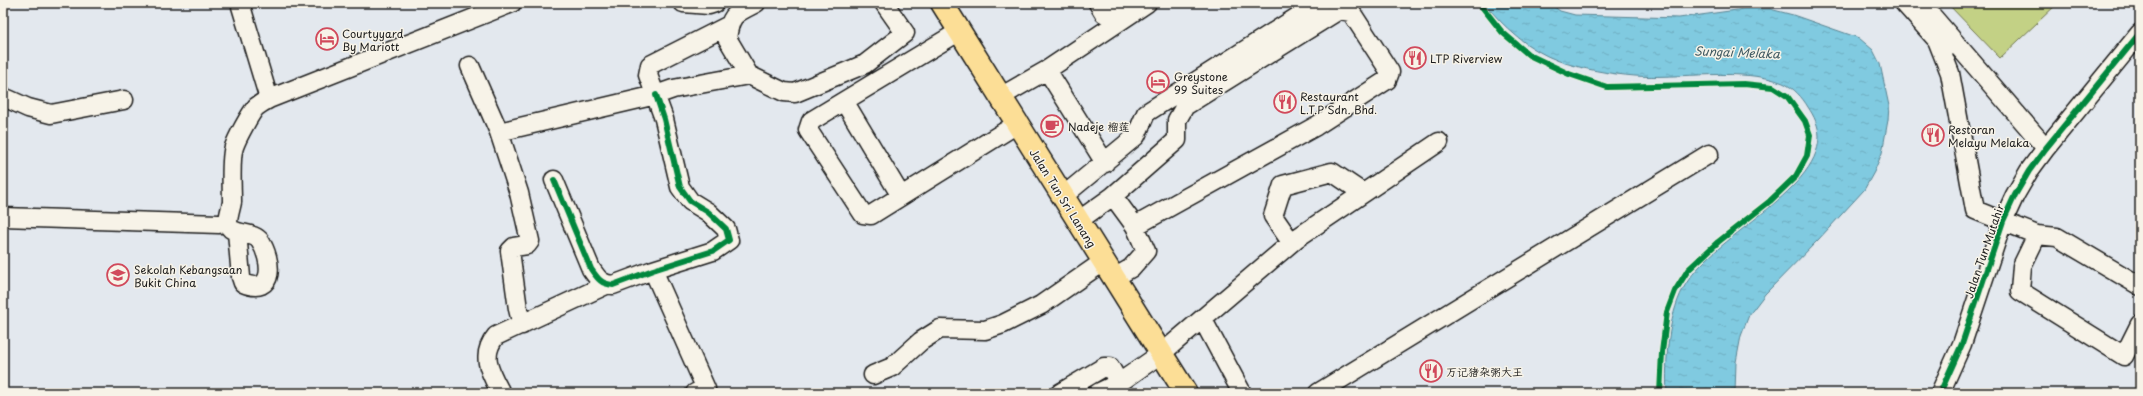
<svg xmlns="http://www.w3.org/2000/svg" width="2143" height="396" font-family="'Playpen Sans','LXGW WenKai TC',sans-serif">
<style>
.green{fill:#c3d185;stroke:#707650}
.water{fill:url(#water-ripples);stroke:#588492}
.lines{fill:none;stroke-linecap:round;stroke-linejoin:round}
.minor-casing{stroke:#1c1c1c;stroke-width:21}
.major-casing{stroke:#1c1c1c;stroke-width:25}
.minor{stroke:#f7f3e8;stroke-width:18}
.major{stroke:#fcde96;stroke-width:22}
.cycleway-casing{stroke:#f7f3e8;stroke-width:8}
.cycleway{stroke:#00873e;stroke-width:6}
.labels{text-anchor:middle;dominant-baseline:central;stroke-width:3;stroke-linejoin:round;paint-order:stroke}
.poi-label{font-size:11px;fill:#1c1c1c;stroke:#f7f3e8;text-anchor:start}
.street-label{font-size:11px;fill:#1c1c1c;stroke:#f7f3e8}
.water-label{font-size:12px;font-style:italic;fill:#3f5961;stroke:#f7f3e8}
</style>
<defs>
<pattern id="water-ripples" width="26" height="14" patternUnits="userSpaceOnUse"><rect width="26" height="14" fill="#80cae0"/><path d="M2 4q2-2 4 0t4 0M15 11q2-2 4 0t4 0" fill="none" stroke="#6eadc0"/></pattern>
</defs>
<rect width="100%" height="100%" fill="#e3e8ee"/>
<filter id="ink" filterUnits="userSpaceOnUse"><feTurbulence type="fractalNoise" baseFrequency=".025" numOctaves="2"/><feDisplacementMap in="SourceGraphic" scale="8" xChannelSelector="R" yChannelSelector="G"/><feConvolveMatrix kernelMatrix="1 2 1 2 8 2 1 2 1" color-interpolation-filters="sRGB"/></filter>
<g filter="url(#ink)">
<path class="green" d="M1947 3H2058L2000 58Z"/>
<path class="water" d="M1484 3H1549L1560 11 1575 15 1679 18 1744 9H1770L1793 15 1859 38 1873 50 1880 64 1889 106 1888 120 1882 153 1874 172 1864 190 1818 240 1765 294 1749 315 1741 336 1736 362 1735 393H1667C1665 362 1668 317 1683 289 1710 237 1818 193 1819 137 1819 126 1814 116 1808 107 1802 97 1794 88 1783 83 1745 67 1677 79 1635 76 1610 74 1582 69 1559 61 1527 49 1505 28 1484 3Z"/>
<g class="lines">
<g class="minor-casing">
<path id="minor" d="M240 3 269 99
M683 3 709 5 715 3
M756 3C735 14 731 13 727 38L749 75 784 92 795 93 865 64 905 33 884 3
M1098 3 1104 13 1114 11 1127 3
M1904 3 1937 40 1950 73 1975 210 2037 235 2057 237 2140 286
M1921 3 2046 148
M960 31 811 121 808 130 863 214 871 215 1017 124
M470 66 499 132 519 193 530 241 527 245 514 247 510 251 518 309 522 325
M1047 70 1105 163
M1000 97 1047 70 1147 3
M3 99H8L28 108 51 114 124 100
M844 101 901 196
M499 132 656 95 673 89 749 75
M554 180 591 269C598 279 601 284 613 285L653 270 713 251 729 240 726 229 708 212 690 201 680 187 664 119 648 75 650 65 729 25
M1113 196 1135 226
M1062 197 1136 136 1146 113 1319 3
M3 217 219 224
M1078 221 1113 196 1177 140V120L1185 106 1339 10 1351 12 1390 72 1387 80 1316 126 1135 226 1146 251 1131 268 1114 278
M237 232 241 277 243 283C276 297 272 259 260 241 254 231 229 236 228 223 228 216 231 208 232 202 232 188 230 158 234 147 237 138 250 114 256 107 260 104 265 101 269 99L512 3
M2037 235 2022 266 2020 291 2124 356 2140 324
M1291 242 1273 216 1283 185 1332 172 1363 193
M653 270 706 389 695 393
M1203 320 1242 393
M873 375 892 367 921 341 940 329 985 330 1003 324 1041 305 1103 262
M501 393C491 374 479 356 496 336L606 285
M1060 393 1104 367H1110L1119 383
M1098 393 1119 383 1162 353 1297 238 1439 142
M1318 393 1709 154
M1940 393 1962 344 2003 221 2015 195 2029 171 2046 148 2140 33"/>
</g>
<g class="major-casing">
<path id="major" d="M942 3 1186 393"/>
</g>
<use href="#minor" class="minor"/>
<use href="#major" class="major"/>
<g class="cycleway-casing">
<path id="cycleway" d="M1479 3 1502 32 1529 55 1569 74 1607 87 1744 84 1773 87 1787 96 1805 121 1810 135 1807 156 1796 176 1770 201 1718 242 1688 270 1675 291 1667 312 1662 352 1660 393
M554 180 591 269C598 279 601 284 613 285L653 270 713 251 729 240 726 229 708 212 690 201 680 187 664 119 656 95
M1940 393 1962 344 2003 221 2015 195 2029 171 2046 148 2140 33"/>
</g>
<use href="#cycleway" class="cycleway"/>
</g>
</g>
<defs>
<g id="hotel-ring" transform="scale(1.15)"><circle r="9.5" fill="#f7f3e8" stroke="#d1495b" stroke-width="1.5"/><path d="M-6-4.5h1.5V1H6V5H4.5V3h-9V5H-6ZM-4 0a1.8 1.8 0 1 1 3.6 0ZM.5 0V-2.5h3Q6-2.5 6 0Z" fill="#d1495b"/></g>
<g id="restaurant-ring" transform="scale(1.15)"><circle r="9.5" fill="#f7f3e8" stroke="#d1495b" stroke-width="1.5"/><path d="M-5-6h1v4h1v-4h1v4h1v-4h1v5L-1.5 .5V6h-2V.5L-5-1ZM5-6V6H3V1.5H1.5Q1.5-4 5-6Z" fill="#d1495b"/></g>
<g id="cafe-ring" transform="scale(1.15)"><circle r="9.5" fill="#f7f3e8" stroke="#d1495b" stroke-width="1.5"/><path d="M-5.5-4.5H6V0H3Q3 3.5 0 3.5H-2.5Q-5.5 3.5-5.5 0ZM3-3.2v2h1.7v-2ZM-6 4.5H4V6H-6Z" fill="#d1495b"/></g>
<g id="school-ring" transform="scale(1.15)"><circle r="9.5" fill="#f7f3e8" stroke="#d1495b" stroke-width="1.5"/><path d="M0-5L7-2L0 1L-7-2ZM-4 1L0 2.5L4 1V4Q0 6-4 4Z" fill="#d1495b"/></g>
</defs>
<g fill-rule="evenodd">
<use href="#hotel-ring" x="327" y="39"/>
<use href="#restaurant-ring" x="1415" y="58"/>
<use href="#hotel-ring" x="1158" y="82"/>
<use href="#restaurant-ring" x="1285" y="102"/>
<use href="#cafe-ring" x="1052" y="126"/>
<use href="#restaurant-ring" x="1933" y="135"/>
<use href="#school-ring" x="118" y="275"/>
<use href="#restaurant-ring" x="1431" y="371"/>
</g>
<g class="labels">
<g class="poi-label">
<text x="342" y="33">Courtyyard<tspan x="342" dy="13">By Mariott</tspan></text>
<text x="1430" y="58">LTP Riverview</text>
<text x="1174" y="76">Greystone<tspan x="1174" dy="13">99 Suites</tspan></text>
<text x="1300" y="96">Restaurant<tspan x="1300" dy="13">L.T.P Sdn. Bhd.</tspan></text>
<text x="1068" y="126">Nadeje 榴莲</text>
<text x="1948" y="129">Restoran<tspan x="1948" dy="13">Melayu Melaka</tspan></text>
<text x="134" y="269">Sekolah Kebangsaan<tspan x="134" dy="13">Bukit China</tspan></text>
<text x="1446" y="371">万记猪杂粥大王</text>
</g>
<g class="street-label">
<text transform="translate(1063 198) rotate(58)">Jalan Tun Sri Lanang</text>
<text transform="translate(1984 251) rotate(-71)">Jalan Tun Mutahir</text>
</g>
<g class="water-label">
<text transform="translate(1737 52) rotate(2)">Sungai Melaka</text>
</g>
</g>
<rect width="2143" height="396" fill="none" stroke="#f7f3e8" stroke-width="16"/>
<rect x="8" y="8" width="2127" height="380" fill="none" stroke="#1c1c1c" stroke-width="1.5" filter="url(#ink)"/>
</svg>
